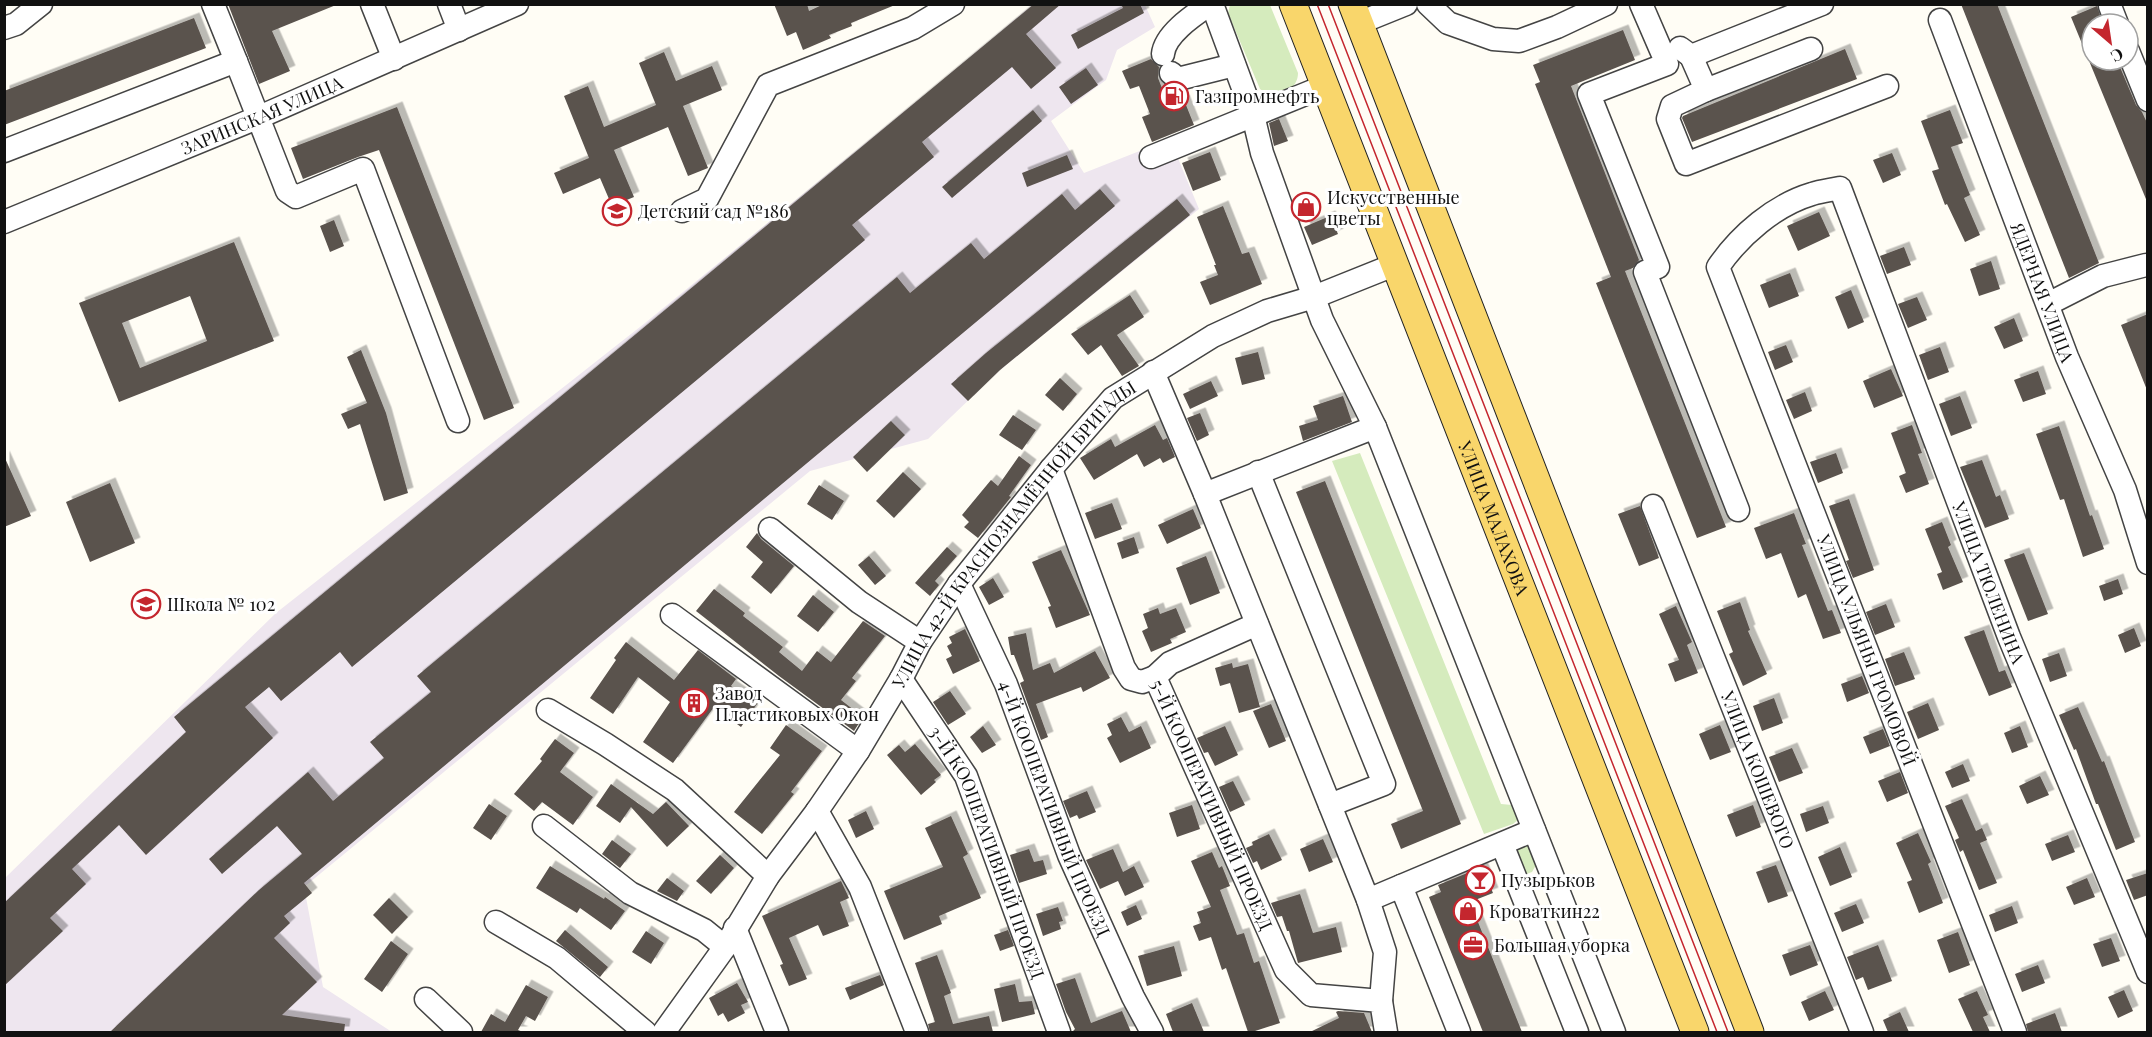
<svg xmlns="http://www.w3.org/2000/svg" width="2152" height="1037" font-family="'Playfair Display',serif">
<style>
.industrial{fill:#eee6ef}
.green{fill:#d5ebbd}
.building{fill:#5a524d;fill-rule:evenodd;filter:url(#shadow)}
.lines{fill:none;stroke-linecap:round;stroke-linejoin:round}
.minor-casing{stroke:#444;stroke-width:25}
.major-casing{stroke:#222;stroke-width:29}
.minor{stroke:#fff;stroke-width:22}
.major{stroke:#f9d66b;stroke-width:27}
.tram{stroke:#c4262e;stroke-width:1.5}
.labels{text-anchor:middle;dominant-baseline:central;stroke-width:6;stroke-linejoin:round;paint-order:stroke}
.poi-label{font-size:18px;fill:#111;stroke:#fff;text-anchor:start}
.street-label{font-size:18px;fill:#111;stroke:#fff}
</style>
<defs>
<filter id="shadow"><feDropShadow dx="5.5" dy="-5.5" stdDeviation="0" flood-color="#0004"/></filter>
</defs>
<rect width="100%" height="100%" fill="#fffdf5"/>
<path class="industrial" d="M1032 5H1145L1155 27 1117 50 1106 80 1051 121 1084 173 1170 139 1199 209 1000 370 928 439 810 471 304 887 323 987 392 1032H5V878L276 613 645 323 945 78Z"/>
<path class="green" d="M1230 5H1270L1298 73C1298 92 1274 101 1260 89L1228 13Z
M1360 453 1501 804 1512 805 1519 819 1513 824 1484 834 1332 461Z
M1524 841 1530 845 1536 865 1532 872 1523 875 1513 844Z"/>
<path class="building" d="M228 4H336V5L272 31 290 71 259 84Z
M774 4H807L809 11 824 4 895 5 851 23 852 26 829 35 831 38 803 50 796 32 787 36Z
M1034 4H1061L1026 34 1056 68 1031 89 1012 67 922 142 934 157 852 225 865 240 352 667 340 652 281 701 269 687 245 707 273 738 146 855 119 825 72 869 86 884 50 918 63 931 4 986V903L186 732 174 717Z
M1121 4H1140L1144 13 1078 49 1071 35 1123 8Z
M1961 4H1997L2099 263 2069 278Z
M2097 6 2103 24H2092V60H2117L2136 105 2142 112 2148 125V204L2071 17Z
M194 18 206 48 4 125V91Z
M1623 30 1635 60 1571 86 1639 260 1633 268 1625 271 1726 527 1697 538 1596 283 1611 277 1535 84 1540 82 1533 65Z
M1845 49 1857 79 1692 142 1682 118 1683 116Z
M664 52 676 81 712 66 722 90 683 106 708 168 688 176 668 127 614 150 634 197 612 206 600 178 563 194 554 173 589 158 564 96 588 86 604 127 656 105 639 63Z
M1151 59 1159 67 1158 78 1169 106 1184 100 1194 125 1152 142 1142 117 1150 114 1139 86 1130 89 1122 71Z
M1086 68 1098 85 1071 104 1059 87Z
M397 107 514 408 484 420 379 150 358 157 303 179 291 148Z
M1033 110 1042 121 952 198 942 187Z
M1950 110 1963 143 1951 147 1970 195 1964 198 1980 235 1965 242 1947 204 1945 205 1932 171 1939 169 1921 121Z
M1279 119 1288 141 1274 146 1269 123Z
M1210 152 1221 180 1193 191 1182 163Z
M1892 153 1901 175 1883 183 1873 160Z
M1067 155 1073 169 1027 187 1022 173Z
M1100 189 1115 206 304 883 312 893 284 916 290 923 274 938 317 982 282 1015 345 1024 344 1032H110L259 890 302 854 277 826 222 874 209 859 308 772 333 801 384 758 370 742 431 692 417 676 897 277 910 293 971 243 984 259 1062 194 1075 210Z
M1177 199 1190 215 1000 370 968 401 951 384 986 353Z
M1223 206 1242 254 1249 252 1262 284 1210 305 1200 282 1218 275 1214 265H1216L1197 217Z
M1819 212 1830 236 1798 251 1787 226Z
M1330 216 1338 234 1312 245 1304 227Z
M334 220 344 246 330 252 320 226Z
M234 242 274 341 119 402 79 303ZM190 296 207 341 140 368 122 323Z
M1904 247 1911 265 1887 274 1880 256Z
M1991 261 2000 289 1979 296 1970 269Z
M1790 273 1799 296 1769 308 1760 285Z
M1851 290 1864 322 1848 329 1835 297Z
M1130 295 1144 317 1117 335 1139 366 1122 376 1101 345 1088 355 1071 334Z
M1917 297 1927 320 1908 328 1898 304Z
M2148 314V389L2147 390 2121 325Z
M2014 318 2023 341 2004 349 1994 327Z
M1786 345 1793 362 1775 370 1768 352Z
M1940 347 1949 372 1928 380 1919 355Z
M361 350 386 413 408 493 384 501 360 424 348 429 341 414 367 403 347 357Z
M1258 352 1265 379 1242 385 1235 358Z
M1891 369 1903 396 1874 408 1863 381Z
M2038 371 2046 394 2023 402 2014 380Z
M1060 378 1077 394 1063 411 1045 395Z
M1211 381 1218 396 1190 409 1183 394Z
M1805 392 1812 411 1794 419 1786 400Z
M1343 396 1352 422 1303 441 1299 426 1318 420 1313 406Z
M1960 396 1972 428 1951 436 1939 404Z
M1200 413 1209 435 1197 441 1187 418Z
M1013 415 1036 430 1022 450 999 435Z
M891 421 905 435 867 472 853 457Z
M1155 425 1163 440 1167 438 1175 457 1163 463 1160 458 1144 467 1137 454 1094 480 1080 458 1111 439 1115 447Z
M1912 425 1922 453 1918 454 1929 484 1906 493 1899 476 1906 473 1891 433Z
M2059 426 2090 516 2092 515 2104 549 2083 557 2064 499 2060 500 2036 434Z
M1836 453 1843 473 1818 483 1810 462Z
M4 456 31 516 4 527Z
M1019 456 1031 465 1009 496 1011 497 978 538 964 527 969 522 962 515 991 480 998 486Z
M1982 460 1996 497 2000 495 2009 519 1985 528 1960 467Z
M903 472 921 489 894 518 876 501Z
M1325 481 1461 824 1401 849 1391 824 1423 811 1296 492Z
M110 483 135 543 90 562 66 502Z
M819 485 844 501 832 520 807 504Z
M1849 499 1874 570 1853 578 1846 561 1849 560 1829 506Z
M1112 503 1122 529 1095 539 1085 513Z
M1640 506 1659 558 1639 566 1618 514Z
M1193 509 1201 528 1167 544 1158 525Z
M1794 513 1806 544 1802 545 1828 611 1832 610 1841 633 1823 639 1806 594 1798 598 1781 553 1766 559 1754 528Z
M1942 522 1951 545 1948 547 1963 582 1943 590 1937 574 1942 572 1925 529Z
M757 533 761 539 794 566 771 594 751 577 763 562 746 547Z
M1134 537 1139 553 1122 559 1117 543Z
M947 547 957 556 935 581 939 585 930 596 915 583Z
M1061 550 1090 615 1056 628 1048 607 1051 606 1032 562Z
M2024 553 2048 614 2028 621 2004 560Z
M869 556 886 576 875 585 858 565Z
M1206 556 1220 593 1190 605 1176 568Z
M993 578 1004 597 989 605 979 587Z
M2118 579 2123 594 2104 601 2099 586Z
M714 589 745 613 743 616 783 647 779 652 802 671 817 651 831 662 863 621 885 636 852 678 856 681 841 700 863 717 854 731 779 676 696 611Z
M813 595 834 612 818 632 797 616Z
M1740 602 1750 630 1748 631 1767 674 1743 686 1729 654 1733 652 1717 611Z
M1886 604 1895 627 1875 635 1866 612Z
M1676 606 1692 642 1687 645 1698 673 1675 682 1668 664 1679 660 1659 614Z
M1158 608 1160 614 1176 608 1186 632 1170 639 1172 643 1151 652 1142 631 1148 628 1143 614Z
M2134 628 2141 646 2125 653 2118 635Z
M965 629 980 661 953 674 946 659 952 656 947 646 952 643 949 637Z
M1984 630 1999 672 2005 670 2012 687 1989 696 1964 637Z
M1026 633 1033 670 1050 663 1054 673 1095 651 1110 678 1083 692 1081 687 1036 704 1048 737 1041 740 1020 683 1024 681 1014 655H1011L1008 637Z
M626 642 674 680 698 650 736 679 731 686 757 704 741 727 714 707 673 763 643 742 670 702 638 677 613 714 590 698 616 660 614 658Z
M1904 652 1915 679 1895 686 1885 659Z
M2059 653 2067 676 2050 682 2042 659Z
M1232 663 1233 668 1248 664 1260 707 1239 713 1230 683 1220 686 1215 668Z
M1862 676 1869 693 1847 702 1841 684Z
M950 691 966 714 948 725 933 702Z
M1774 698 1783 723 1762 731 1753 706Z
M1928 703 1939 730 1918 739 1907 712Z
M1271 704 1286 741 1269 748 1253 711Z
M2078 707 2102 762 2104 761 2135 842 2116 850 2098 804H2096L2076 749 2074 750 2059 715Z
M1121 717 1129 732 1141 726 1151 748 1120 763 1107 738 1112 735 1107 724Z
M786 725 822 751 791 792 794 794 762 834 734 812 780 755 770 748Z
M1720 725 1731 752 1710 760 1699 734Z
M983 726 996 745 982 753 970 737Z
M1225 726 1238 755 1215 766 1208 752 1204 753 1197 738Z
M2020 726 2028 747 2012 753 2004 733Z
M1883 729 1890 746 1870 754 1863 737Z
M555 739 574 753 560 772 593 797 573 825 542 802 534 811 514 794 542 761 540 759Z
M915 744 941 775 934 780 936 782 921 795 887 755 899 745 905 752Z
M1792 748 1803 773 1779 782 1769 757Z
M1963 764 1970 781 1952 788 1945 772Z
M1900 772 1908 793 1887 802 1878 781Z
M2040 776 2049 795 2027 804 2019 786Z
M1233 781 1245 805 1230 812 1219 787Z
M611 784 653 814 666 802 689 826 667 847 631 807 620 823 596 806Z
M1087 791 1096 812 1079 819 1077 815 1070 818 1063 801Z
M1962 799 1976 831 1982 828 1987 840 1980 843 1997 883 1979 890 1963 850 1960 852 1955 840 1959 838 1945 806Z
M489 804 507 816 491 840 473 828Z
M1192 805 1200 829 1177 837 1169 813Z
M1753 805 1761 827 1736 837 1727 815Z
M1823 806 1829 823 1806 832 1800 814Z
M866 811 874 829 856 838 848 820Z
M951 816 968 854 963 857 981 898 939 916 942 924 904 940 884 891 943 867 925 828Z
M1918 833 1931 862 1928 864 1943 903 1919 913 1907 882 1912 880 1896 843Z
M1269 834 1282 860 1261 870 1257 861 1253 863 1246 848 1253 845 1252 842Z
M2068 835 2075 852 2052 861 2045 844Z
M1323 839 1333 862 1309 872 1300 849Z
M612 840 631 854 620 868 602 854Z
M1840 847 1852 877 1830 886 1818 857Z
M1029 849 1034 862 1043 860 1047 874 1019 883 1010 855Z
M1113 849 1123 872 1134 866 1144 887 1125 896 1118 881 1100 889 1086 860Z
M1212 852 1219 868 1222 866 1230 886 1220 890 1237 935 1244 933 1254 963 1259 961 1280 1023 1252 1032H1248L1226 968 1222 970 1211 937 1199 941 1193 926 1201 923 1197 912 1211 907 1191 861Z
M720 855 734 868 711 894 696 881Z
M1776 865 1788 896 1768 903 1756 872Z
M550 866 604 899 605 897 625 911 611 930 580 908 577 913 536 888Z
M1482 867 1493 893 1470 902 1522 1032H1483L1429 897 1441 892 1438 885Z
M2148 873V895L2134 900 2126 880Z
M667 878 684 891 677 901 657 891Z
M2087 878 2095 897 2074 905 2066 887Z
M841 881 849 898 840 902 849 926 823 936 818 925 789 938 807 979 789 986 780 965 783 964 762 916Z
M1300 894 1313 933 1336 927 1342 952 1298 963 1289 931H1287L1282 916 1277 917 1271 903Z
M389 898 408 917 392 934 373 915Z
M1856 904 1864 923 1842 932 1834 913Z
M1136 905 1142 919 1127 926 1121 912Z
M2012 906 2018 923 1995 932 1989 915Z
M1058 907 1063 921 1059 922 1061 929 1043 936 1036 914Z
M565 930 608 967 600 977 556 941Z
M1008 930 1014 946 1000 951 994 935Z
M646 931 664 943 651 964 632 952Z
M1958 932 1970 965 1949 973 1937 940Z
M2111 938 2120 961 2102 967 2093 944Z
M391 941 408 954 382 992 364 979Z
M1810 945 1818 965 1790 976 1782 955Z
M1878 945 1892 981 1868 990 1863 977 1856 980 1847 957Z
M1174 946 1182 976 1147 986 1138 956Z
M937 955 951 993 944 996 953 1024 989 1016 993 1032H930L928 1024 935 1022 915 963Z
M2038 965 2045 983 2022 992 2015 974Z
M880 975 884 985 850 1000 845 988Z
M1075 978 1091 1023 1122 1011 1131 1032H1072L1075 1029 1066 1012 1056 984Z
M737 983 748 1002 741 1005 745 1013 728 1022 723 1013 718 1016 709 998Z
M1015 984 1019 1002 1032 1001 1035 1014 1002 1022 994 989Z
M526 985 548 997 535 1021 526 1016 518 1030 523 1032H481L491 1014 505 1022Z
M2124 990 2133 1011 2118 1018 2108 997Z
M1825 991 1834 1010 1809 1021 1801 1002Z
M1977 991 1988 1015 1983 1017 1990 1032H1973L1958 999Z
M1192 1003 1204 1032H1173L1166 1014Z
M1338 1011 1364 1013 1372 1032H1310L1339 1018 1336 1012Z
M1900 1012 1909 1032H1888L1883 1020Z
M2055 1013 2062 1032H2028L2026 1024Z"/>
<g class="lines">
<g class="minor-casing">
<g id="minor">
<path d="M213 4 236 61"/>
<path d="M372 4 394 59"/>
<path d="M449 4 459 30"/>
<path d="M1212 4 1253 115 1262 153 1322 320 1375 427"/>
<path d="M1428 4 1448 23 1493 39 1519 41 1557 27 1606 4"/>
<path d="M1641 4 1667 64 1589 94 1658 267 1645 272 1738 510"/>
<path d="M2110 6 2117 24"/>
<path id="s1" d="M1940 20 2067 357 2125 490 2148 563"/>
<path d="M1359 23 1406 4"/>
<path d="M4 28 16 24 41 4"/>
<path d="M1680 48 1691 56 1822 4"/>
<path d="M2128 51 2148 100"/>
<path d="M1163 54C1165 34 1194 15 1210 4"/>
<path d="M1691 56 1706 90 1672 106 1668 119 1686 164 1887 86"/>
<path d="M1171 73 1178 79 1234 65"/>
<path d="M1706 90 1811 49"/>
<path d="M4 151 236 61 287 191 296 197 363 169 458 421"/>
<path d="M1151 157 1325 86"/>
<path d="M682 211 707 199 768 85 913 28 953 4"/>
<path id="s2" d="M4 222 257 118 517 4"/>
<path d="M2048 304 2103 276 2146 265"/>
<path d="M1153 372 1205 494 1368 900 1385 952 1381 1001"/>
<path id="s3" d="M1051 469 1124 668 1131 679 1142 682 1155 677 1286 970 1311 995 1381 1001 1386 1032"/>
<path d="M1258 472 1384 784 1330 805"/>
<path d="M1205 494 1375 427 1614 1032"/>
<path id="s4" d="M1653 506 1862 1032"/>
<path d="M770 529 859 602 920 642"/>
<path id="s5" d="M959 584 1006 684 1069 855 1133 997 1152 1032"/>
<path d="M672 615 858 751"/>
<path d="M1155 677 1170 663 1257 624"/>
<path id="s6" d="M901 679 966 776 1059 1032"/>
<path d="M548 710 605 744 675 790 768 876"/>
<path d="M817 811 860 887 917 1032"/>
<path d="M544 826 630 893 704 930 725 947"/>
<path d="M1502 844 1577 1032"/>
<path d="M1401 886 1459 1032"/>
<path d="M1368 900 1534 830"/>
<path d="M496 922 557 958 645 1032"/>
<path d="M735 928 777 1032"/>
<path d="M426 999 461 1032"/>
<path id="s7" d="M664 1032 725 947 768 876 817 811 858 751 901 679 920 642 959 584 1051 469 1113 398 1213 336 1267 311 1314 297 1394 265"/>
<path id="s8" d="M2015 1032 1718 267C1740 235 1775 205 1812 194 1821 191 1831 190 1840 188L2009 637 2148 972"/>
</g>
</g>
<g class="major-casing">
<g id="major">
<path id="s9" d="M1293 4 1695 1032"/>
<path d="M1352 4 1750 1032"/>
</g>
</g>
<use href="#minor" class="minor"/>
<use href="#major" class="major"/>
<path class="tram" d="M1317 4 1717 1032
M1328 4 1728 1032"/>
</g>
<defs>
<g id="fuel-ring" transform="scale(1.5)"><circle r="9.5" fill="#fff" stroke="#c4262e" stroke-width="1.5"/><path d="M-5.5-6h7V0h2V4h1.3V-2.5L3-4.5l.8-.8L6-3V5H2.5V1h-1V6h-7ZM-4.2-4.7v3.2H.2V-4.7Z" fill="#c4262e"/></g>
<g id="shop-ring" transform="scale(1.5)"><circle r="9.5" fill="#fff" stroke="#c4262e" stroke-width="1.5"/><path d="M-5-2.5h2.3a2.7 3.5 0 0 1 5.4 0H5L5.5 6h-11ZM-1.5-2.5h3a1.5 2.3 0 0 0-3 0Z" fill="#c4262e"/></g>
<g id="school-ring" transform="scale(1.5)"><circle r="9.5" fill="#fff" stroke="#c4262e" stroke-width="1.5"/><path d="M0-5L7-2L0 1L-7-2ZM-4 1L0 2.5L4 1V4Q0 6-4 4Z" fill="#c4262e"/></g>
<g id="building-ring" transform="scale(1.5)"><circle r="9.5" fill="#fff" stroke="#c4262e" stroke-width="1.5"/><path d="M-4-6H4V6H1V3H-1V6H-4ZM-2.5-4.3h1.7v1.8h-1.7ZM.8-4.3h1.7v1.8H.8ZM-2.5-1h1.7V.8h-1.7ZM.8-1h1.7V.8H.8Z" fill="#c4262e"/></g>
<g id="bar-ring" transform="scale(1.5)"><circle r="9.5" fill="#fff" stroke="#c4262e" stroke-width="1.5"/><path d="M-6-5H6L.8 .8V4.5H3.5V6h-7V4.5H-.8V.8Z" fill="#c4262e"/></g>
<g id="office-ring" transform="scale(1.5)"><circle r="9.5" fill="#fff" stroke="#c4262e" stroke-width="1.5"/><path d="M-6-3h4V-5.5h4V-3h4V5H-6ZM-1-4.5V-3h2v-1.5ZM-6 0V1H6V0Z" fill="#c4262e"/></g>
</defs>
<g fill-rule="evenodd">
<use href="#fuel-ring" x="1174" y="96"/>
<use href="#shop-ring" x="1306" y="207"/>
<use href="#school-ring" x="617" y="211"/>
<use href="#school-ring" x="146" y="604"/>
<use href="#building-ring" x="694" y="703"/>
<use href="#bar-ring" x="1480" y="880"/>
<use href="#shop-ring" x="1468" y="911"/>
<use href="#office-ring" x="1473" y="945"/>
</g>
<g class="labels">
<g class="poi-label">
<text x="1195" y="96">Газпромнефть</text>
<text x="1327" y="197">Искусственные<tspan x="1327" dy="21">цветы</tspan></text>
<text x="638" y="211">Детский сад №186</text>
<text x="167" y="604">Школа № 102</text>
<text x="715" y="693">Завод<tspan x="715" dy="21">Пластиковых Окон</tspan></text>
<text x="1501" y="880">Пузырьков</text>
<text x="1489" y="911">Кроваткин22</text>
<text x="1494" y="945">Большая уборка</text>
</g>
<g class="street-label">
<text stroke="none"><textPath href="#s2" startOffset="279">ЗАРИНСКАЯ УЛИЦА</textPath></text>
<text stroke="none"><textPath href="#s1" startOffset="291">ЯДЕРНАЯ УЛИЦА</textPath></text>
<text stroke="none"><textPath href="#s9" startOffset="552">УЛИЦА МАЛАХОВА</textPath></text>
<text stroke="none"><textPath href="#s7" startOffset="610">УЛИЦА 42-Й КРАСНОЗНАМЁННОЙ БРИГАДЫ</textPath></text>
<text stroke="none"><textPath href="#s8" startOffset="1392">УЛИЦА ТЮЛЕНИНА</textPath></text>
<text transform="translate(1867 650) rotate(69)">УЛИЦА УЛЬЯНЫ ГРОМОВОЙ</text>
<text stroke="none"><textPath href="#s4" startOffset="284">УЛИЦА КОШЕВОГО</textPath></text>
<text stroke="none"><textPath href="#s5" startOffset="244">4-Й КООПЕРАТИВНЫЙ ПРОЕЗД</textPath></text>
<text stroke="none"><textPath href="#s3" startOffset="390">5-Й КООПЕРАТИВНЫЙ ПРОЕЗД</textPath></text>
<text stroke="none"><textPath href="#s6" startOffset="195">3-Й КООПЕРАТИВНЫЙ ПРОЕЗД</textPath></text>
</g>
</g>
<rect width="2152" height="1037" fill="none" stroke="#111111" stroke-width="12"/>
<g transform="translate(2110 42) rotate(151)"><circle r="28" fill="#ffffff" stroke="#a0a0a0" stroke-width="1.5"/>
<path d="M0-4.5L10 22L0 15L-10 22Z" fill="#c4262e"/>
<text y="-9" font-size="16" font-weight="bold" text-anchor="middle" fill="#111111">С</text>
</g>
</svg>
